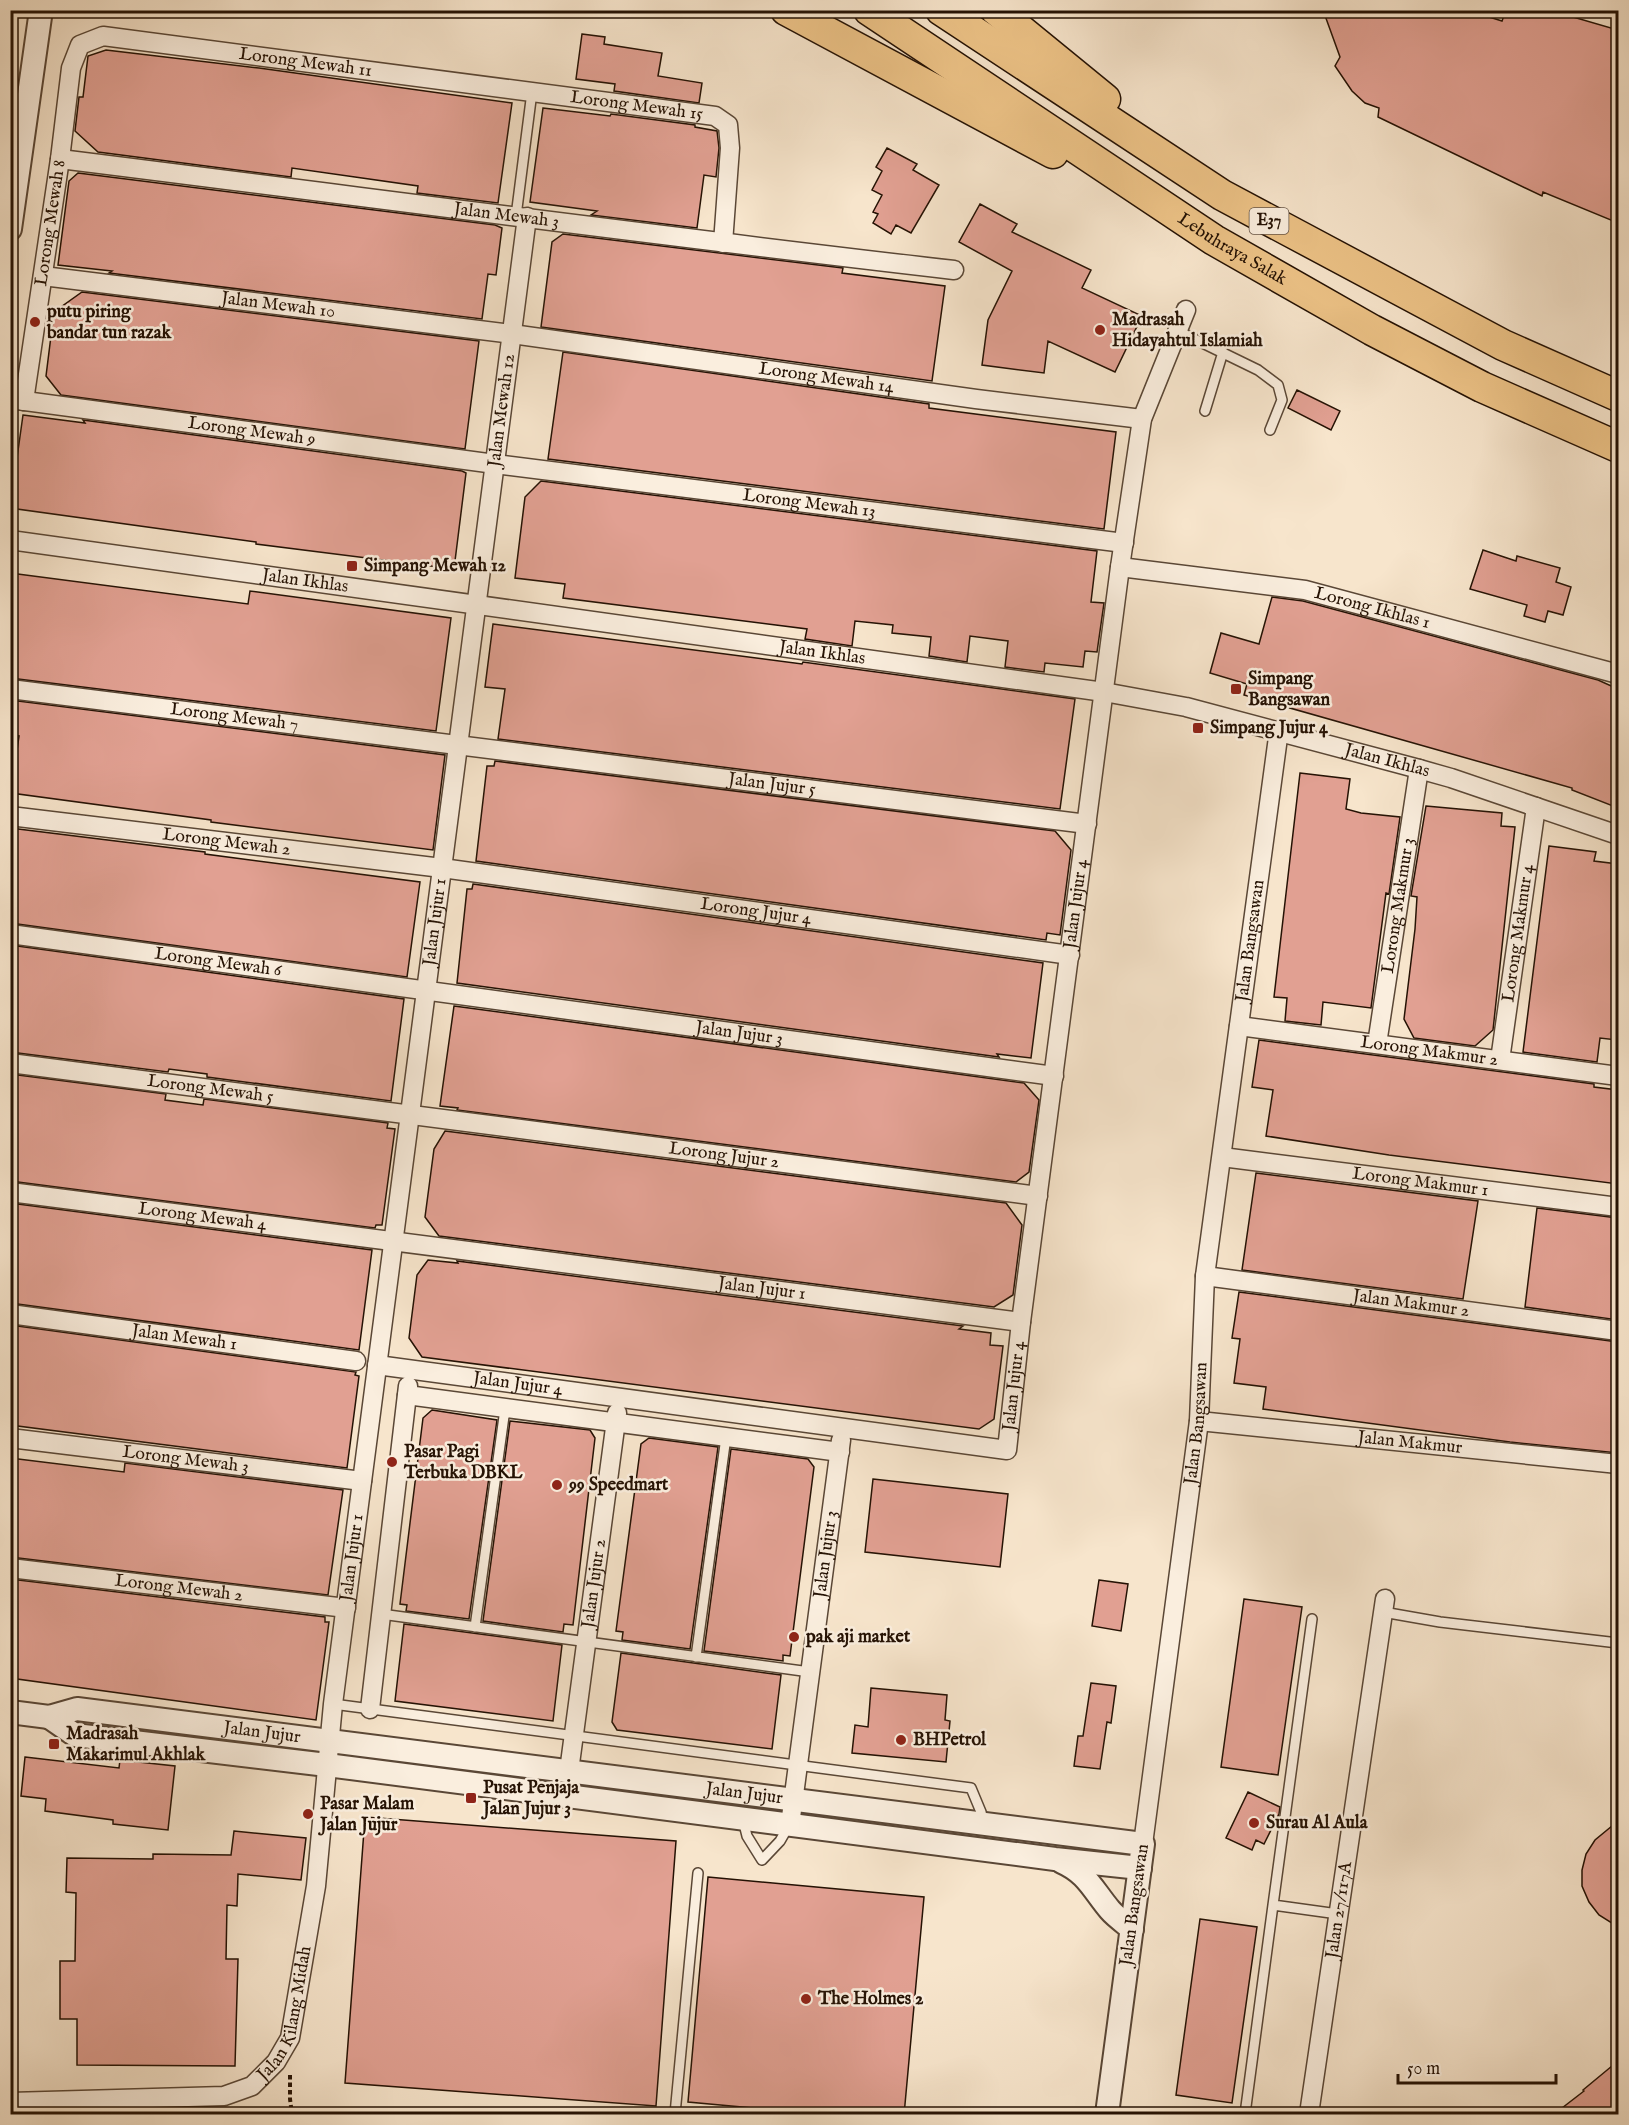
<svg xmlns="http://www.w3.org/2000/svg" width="1629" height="2125" font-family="'IM FELL English',serif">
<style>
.building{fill:#e1a092;stroke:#251204;stroke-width:1.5}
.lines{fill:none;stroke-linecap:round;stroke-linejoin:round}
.service-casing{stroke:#5a4736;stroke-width:12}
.minor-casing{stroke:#5a4736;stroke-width:21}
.tertiary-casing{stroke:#5a4736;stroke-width:26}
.trunk-casing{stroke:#251204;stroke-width:33}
.path{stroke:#251204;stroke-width:4;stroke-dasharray:4.5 3;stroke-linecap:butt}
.service{stroke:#faeede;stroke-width:9}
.minor{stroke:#faeede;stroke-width:18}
.tertiary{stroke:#faeede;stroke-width:22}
.trunk{stroke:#ecc286;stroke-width:30}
.poi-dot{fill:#8f2418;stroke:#faeede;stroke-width:2}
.labels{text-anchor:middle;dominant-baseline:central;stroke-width:5;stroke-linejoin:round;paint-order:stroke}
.shield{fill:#faeede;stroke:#655445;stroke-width:1.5}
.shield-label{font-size:16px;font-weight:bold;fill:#251204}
.street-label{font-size:18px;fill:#251204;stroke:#faeede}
.poi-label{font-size:18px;font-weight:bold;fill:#251204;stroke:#faeede;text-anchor:start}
</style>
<rect width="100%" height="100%" fill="#f7e5cc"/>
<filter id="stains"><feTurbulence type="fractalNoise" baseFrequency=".00333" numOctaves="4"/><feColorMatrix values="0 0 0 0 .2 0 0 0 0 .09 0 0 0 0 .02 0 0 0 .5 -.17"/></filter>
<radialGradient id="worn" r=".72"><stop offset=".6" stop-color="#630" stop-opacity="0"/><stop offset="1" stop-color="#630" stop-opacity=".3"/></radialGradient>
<path class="building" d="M1323 10H1467L1502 21 1506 10H1549L1618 30V223L1543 192 1542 196 1378 117 1379 108 1365 103 1352 91 1335 66 1340 57Z
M582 34 605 37 604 44 662 53 658 76 702 83 699 103 614 91 615 84 576 79Z
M106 50 259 68 512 103 498 203 417 193 418 186 292 168 291 177 98 152 75 131 79 97H83L88 56Z
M543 108 610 116 611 114 695 125V127L717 131 719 148 716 177 704 175 697 228 591 215 597 211 530 202Z
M887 148 917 164 913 170 939 185 911 233 896 225 891 234 873 223 878 214 873 212 882 195 872 190 882 171 876 167Z
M78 173 495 225 502 228 496 275 488 274 482 319 109 273 112 271 58 265 69 181Z
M980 204 1017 224 1012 232 1091 270 1082 288 1142 316 1115 372 1048 341 1044 373 982 365 988 320 1012 271 959 242Z
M563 234 843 268 842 273 945 286 932 381 541 327 552 242Z
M82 292 479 341 465 449 61 395 46 376 54 312Z
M563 352 929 404V408L1116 432 1104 529 548 459Z
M1297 390 1340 411 1331 430 1288 408Z
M23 415 85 423 83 420 462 471 466 473 454 569 256 544V542L10 508Z
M541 481 1097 551 1091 602 1104 603 1097 652 1085 651 1083 667 1045 663 1044 672 1005 667 1008 641 970 636 967 662 929 656 931 637 892 633 893 625 855 621 852 646 805 639 807 629 563 598 565 584 515 578 525 497Z
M1483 550 1516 561 1517 556 1560 568 1556 582 1571 587 1563 615 1548 611 1545 622 1524 616 1527 605 1470 589Z
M10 573 248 604 250 591 451 618 436 731 10 678Z
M1272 597 1303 601 1598 680 1618 689V808L1572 790V788L1244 695 1247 684 1210 673 1221 633 1259 644Z
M493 624 802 664 803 662 1075 699 1060 809 498 739 505 689 485 687Z
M10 700 445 755 433 850 211 822V820L11 793 19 736 10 735Z
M495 761 1055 831 1071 850 1060 935 1047 933 1046 940 476 861 487 766H494Z
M1300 773 1350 779 1346 809 1361 813 1400 817 1389 894 1386 893 1371 1008 1323 1002 1321 1025 1285 1021 1287 998 1274 997Z
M1426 806 1502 813 1501 826 1515 827 1493 1030 1475 1046 1414 1038 1404 1019 1415 929 1417 897 1411 896Z
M10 828 205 852V854L420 882 407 977 10 923Z
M1549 846 1596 852 1594 861 1618 864V1028L1617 1040 1600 1038 1597 1062 1523 1052Z
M473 884 1043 963 1031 1058 997 1054 999 1057 457 983 467 889H472Z
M10 945 404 999 391 1101 207 1077V1074L169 1069 168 1072 10 1052Z
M454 1006 1024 1083 1039 1100 1029 1172 1016 1182 457 1110 458 1108 440 1106Z
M1259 1040 1594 1084V1087L1618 1090V1184L1389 1155 1266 1136 1273 1090 1252 1087Z
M10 1074 166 1094 165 1100 203 1105 204 1099 388 1123 387 1128 395 1129 382 1225H376L375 1228 10 1181Z
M445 1131 1006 1203 1022 1225 1013 1295 994 1307 439 1236 425 1217 434 1149Z
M1256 1173 1478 1201 1463 1299 1242 1270Z
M10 1203 372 1250 359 1350 10 1303Z
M1537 1208 1618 1218V1320L1525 1307Z
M428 1260 458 1263 457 1261 963 1326 959 1329 991 1333 990 1345 1003 1346 994 1419 979 1429 422 1357 409 1338 417 1275Z
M1239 1292 1618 1342V1453L1510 1442 1263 1409 1266 1387 1234 1383 1240 1339 1232 1338Z
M10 1325 356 1372 355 1375 359 1376 347 1468 10 1425Z
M432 1410 497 1420 469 1619 406 1611 407 1605 400 1604 423 1418Z
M510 1421 590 1430 595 1438 573 1625 564 1624 563 1632 483 1621Z
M649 1438 718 1447 690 1649 622 1640 623 1632 616 1631 641 1444Z
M731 1449 808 1459 814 1467 790 1656 783 1655V1661L704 1651Z
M10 1458 124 1472 125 1463 343 1490 328 1595 10 1557Z
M873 1479 1008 1494 1000 1567 865 1552Z
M10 1579 325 1617V1622H329L316 1720 10 1678Z
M1099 1580 1128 1584 1121 1631 1092 1626Z
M1244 1599 1302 1607 1278 1775 1221 1767Z
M404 1624 562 1645 553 1721 395 1701Z
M621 1653 781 1675 772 1749 617 1730 612 1722Z
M1091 1683 1116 1686 1111 1723 1107 1722 1100 1769 1074 1766 1078 1736H1083Z
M871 1688 947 1695 945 1720 950 1721 946 1762 852 1753 855 1725 868 1727Z
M25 1757 119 1768 120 1760 175 1766 168 1830 113 1824V1820L45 1811 46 1799 21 1796Z
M1248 1792 1280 1807 1279 1814 1264 1844 1256 1840 1252 1850 1226 1838Z
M365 1817 676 1841 656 2106 345 2083Z
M1618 1821V1927L1599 1915 1589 1902 1582 1886V1870L1586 1854 1595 1840Z
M234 1831 306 1838 301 1880 238 1874 237 1906 227 1905 226 1959H238L235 2066 77 2065V2019H60V1961H75L76 1893 66 1892 67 1858 153 1859V1854L231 1855Z
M708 1877 924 1897 904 2115H829L688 2102Z
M1200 1919 1257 1927 1232 2103 1176 2095Z
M1618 2061V2115H1553L1584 2091 1583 2090Z"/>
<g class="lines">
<g class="service-casing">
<path id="service" d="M516 216 532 92
M1178 331 1258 370 1278 385 1282 400 1270 430
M1205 411 1223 352
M1383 1612 1440 1622 1618 1643
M381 1614 810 1672
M1312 1619 1273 1905 1338 1914
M475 1627 505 1409
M696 1657 726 1437
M333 1704 971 1788 981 1812 983 1822
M743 1820 747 1836 762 1860 780 1841 788 1827
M675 2114 698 1873
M1245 2114 1273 1905"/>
</g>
<g class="minor-casing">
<g id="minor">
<path id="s1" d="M60 159C358 196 656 236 954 270"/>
<path id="s2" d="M43 276 512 334 976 399 1142 419"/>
<path id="s3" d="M10 399 495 464 1124 543"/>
<path id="s4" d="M24 401 60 159 71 68 80 45 103 36 715 116 728 125 730 148 723 243"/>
<path id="s5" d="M10 540 1104 692 1186 707 1419 769 1451 778 1618 835"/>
<path id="s6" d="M1120 567 1305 590 1618 674"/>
<path id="s7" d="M10 689 1087 824"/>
<path id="s8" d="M10 816 442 868 1070 955"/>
<path id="s9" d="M10 934 1054 1076"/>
<path id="s10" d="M1239 1026 1618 1076"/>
<path id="s11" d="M1377 1044 1419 769"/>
<path id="s12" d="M1500 1060 1536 807"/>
<path id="s13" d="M10 1063 1038 1196"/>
<path id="s14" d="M1222 1157 1618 1207"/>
<path id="s15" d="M10 1192 1021 1322"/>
<path id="s16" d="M1205 1276 1618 1331"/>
<path id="s17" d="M10 1314 356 1361"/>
<path id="s18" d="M377 1365 1007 1450 1021 1322 1120 567 1142 419 1186 310"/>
<path d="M407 1395 840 1452"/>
<path id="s19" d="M1199 1421 1618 1464"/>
<path id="s20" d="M10 1438 362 1481"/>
<path id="s21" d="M10 1568 346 1608"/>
<path d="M370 1709 408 1386"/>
<path id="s22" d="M569 1771 617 1413"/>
<path id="s23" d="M790 1825 841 1440"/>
<path id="s24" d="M1143 1844 1199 1421 1205 1276 1279 730"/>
<path id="s25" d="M10 2102 224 2096 252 2086 276 2062 290 2038 316 1886 333 1704 527 217"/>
<path id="s26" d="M1309 2114 1385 1599"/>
</g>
</g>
<g class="tertiary-casing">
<g id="tertiary">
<path d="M10 229 41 10"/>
<path id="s27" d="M10 1712 49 1717 77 1709 1143 1844 1107 2114"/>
<path d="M49 1717 75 1735 327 1765 1055 1859 1140 1868"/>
<path d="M1062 1862C1087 1873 1093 1890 1110 1910 1116 1917 1125 1923 1132 1929"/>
</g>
</g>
<g class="trunk-casing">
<g id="trunk">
<path d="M786 10 1053 153"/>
<path id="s28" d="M869 10 1214 240 1372 330 1482 387 1618 447"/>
<path d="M941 10 1222 195 1503 345 1618 396"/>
<path d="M996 10 1105 99"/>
</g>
</g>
<path class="path" d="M290 2075V2099L292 2114"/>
<use href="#service" class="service"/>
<use href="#minor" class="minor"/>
<use href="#tertiary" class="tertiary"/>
<use href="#trunk" class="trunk"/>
</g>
<g class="poi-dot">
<circle cx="35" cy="322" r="6"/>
<circle cx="1100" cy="330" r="6"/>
<rect x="346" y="560" width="12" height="12" rx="3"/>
<rect x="1230" y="683" width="12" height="12" rx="3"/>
<rect x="1192" y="722" width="12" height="12" rx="3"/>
<circle cx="392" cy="1462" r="6"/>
<circle cx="557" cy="1485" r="6"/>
<circle cx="794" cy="1637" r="6"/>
<circle cx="901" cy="1740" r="6"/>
<rect x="48" y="1738" width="12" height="12" rx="3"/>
<rect x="465" y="1792" width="12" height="12" rx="3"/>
<circle cx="308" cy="1814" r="6"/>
<circle cx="1254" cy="1823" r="6"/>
<circle cx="806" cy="1999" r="6"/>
</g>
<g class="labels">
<rect class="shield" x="1249.5" y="208" width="39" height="26" rx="4.5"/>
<g class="shield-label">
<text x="1269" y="221">E37</text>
</g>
<g class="street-label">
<text stroke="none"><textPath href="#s4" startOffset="590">Lorong Mewah 11</textPath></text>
<text stroke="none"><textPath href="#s4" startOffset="924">Lorong Mewah 15</textPath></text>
<text stroke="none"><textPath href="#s1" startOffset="450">Jalan Mewah 3</textPath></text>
<text stroke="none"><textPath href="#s4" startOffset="180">Lorong Mewah 8</textPath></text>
<text stroke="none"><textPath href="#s28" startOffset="435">Lebuhraya Salak</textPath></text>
<text stroke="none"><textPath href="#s2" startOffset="237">Jalan Mewah 10</textPath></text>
<text stroke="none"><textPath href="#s2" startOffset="790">Lorong Mewah 14</textPath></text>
<text stroke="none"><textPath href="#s25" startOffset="1947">Jalan Mewah 12</textPath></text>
<text stroke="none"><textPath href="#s3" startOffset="244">Lorong Mewah 9</textPath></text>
<text stroke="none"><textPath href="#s3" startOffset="806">Lorong Mewah 13</textPath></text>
<text stroke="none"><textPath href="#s5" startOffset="298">Jalan Ikhlas</textPath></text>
<text stroke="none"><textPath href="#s6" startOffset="256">Lorong Ikhlas 1</textPath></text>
<text stroke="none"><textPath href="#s5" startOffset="820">Jalan Ikhlas</textPath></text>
<text stroke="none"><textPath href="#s7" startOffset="226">Lorong Mewah 7</textPath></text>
<text stroke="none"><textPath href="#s5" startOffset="1396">Jalan Ikhlas</textPath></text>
<text stroke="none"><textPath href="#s7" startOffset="768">Jalan Jujur 5</textPath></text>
<text stroke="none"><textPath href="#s8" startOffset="218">Lorong Mewah 2</textPath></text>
<text stroke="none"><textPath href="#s18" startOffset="1186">Jalan Jujur 4</textPath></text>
<text stroke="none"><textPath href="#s11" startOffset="140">Lorong Makmur 3</textPath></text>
<text stroke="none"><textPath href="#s8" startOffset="752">Lorong Jujur 4</textPath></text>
<text stroke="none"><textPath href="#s25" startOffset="1431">Jalan Jujur 1</textPath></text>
<text stroke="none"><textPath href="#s12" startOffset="128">Lorong Makmur 4</textPath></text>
<text stroke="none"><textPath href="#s24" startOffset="910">Jalan Bangsawan</textPath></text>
<text stroke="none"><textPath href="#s9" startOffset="210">Lorong Mewah 6</textPath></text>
<text stroke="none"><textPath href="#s9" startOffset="736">Jalan Jujur 3</textPath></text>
<text stroke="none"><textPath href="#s10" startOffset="192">Lorong Makmur 2</textPath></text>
<text stroke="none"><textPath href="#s13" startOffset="202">Lorong Mewah 5</textPath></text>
<text stroke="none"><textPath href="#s13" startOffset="720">Lorong Jujur 2</textPath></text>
<text stroke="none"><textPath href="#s14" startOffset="200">Lorong Makmur 1</textPath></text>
<text stroke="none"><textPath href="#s15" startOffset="194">Lorong Mewah 4</textPath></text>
<text stroke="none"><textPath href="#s15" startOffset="758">Jalan Jujur 1</textPath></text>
<text stroke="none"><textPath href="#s16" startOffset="208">Jalan Makmur 2</textPath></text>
<text stroke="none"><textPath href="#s17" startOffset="176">Jalan Mewah 1</textPath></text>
<text stroke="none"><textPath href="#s18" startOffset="142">Jalan Jujur 4</textPath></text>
<text stroke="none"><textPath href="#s18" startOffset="700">Jalan Jujur 4</textPath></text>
<text stroke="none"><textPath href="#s24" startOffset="424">Jalan Bangsawan</textPath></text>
<text stroke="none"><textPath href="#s19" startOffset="212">Jalan Makmur</textPath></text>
<text stroke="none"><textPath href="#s20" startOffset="177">Lorong Mewah 3</textPath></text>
<text stroke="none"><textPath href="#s23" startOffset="273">Jalan Jujur 3</textPath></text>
<text stroke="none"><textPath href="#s25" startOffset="790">Jalan Jujur 1</textPath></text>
<text stroke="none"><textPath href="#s22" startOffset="189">Jalan Jujur 2</textPath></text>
<text stroke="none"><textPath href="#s21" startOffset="170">Lorong Mewah 2</textPath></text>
<text stroke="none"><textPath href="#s27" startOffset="255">Jalan Jujur</textPath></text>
<text stroke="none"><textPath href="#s27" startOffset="741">Jalan Jujur</textPath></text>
<text transform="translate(1135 1905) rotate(-82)">Jalan Bangsawan</text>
<text stroke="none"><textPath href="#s26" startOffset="206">Jalan 27/117A</textPath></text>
<text stroke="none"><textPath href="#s25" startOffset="327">Jalan Kilang Midah</textPath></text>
</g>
<g class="poi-label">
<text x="47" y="312">putu piring<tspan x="47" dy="21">bandar tun razak</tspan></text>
<text x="1112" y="320">Madrasah<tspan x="1112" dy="21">Hidayahtul Islamiah</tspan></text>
<text x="364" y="566">Simpang Mewah 12</text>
<text x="1248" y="679">Simpang<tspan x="1248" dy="21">Bangsawan</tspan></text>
<text x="1210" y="728">Simpang Jujur 4</text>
<text x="404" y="1452">Pasar Pagi<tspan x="404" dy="21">Terbuka DBKL</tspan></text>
<text x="569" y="1485">99 Speedmart</text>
<text x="806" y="1637">pak aji market</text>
<text x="66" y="1734">Madrasah<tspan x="66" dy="21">Makarimul Akhlak</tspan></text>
<text x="913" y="1740">BHPetrol</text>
<text x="483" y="1788">Pusat Penjaja<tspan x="483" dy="21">Jalan Jujur 3</tspan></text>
<text x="320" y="1804">Pasar Malam<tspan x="320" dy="21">Jalan Jujur</tspan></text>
<text x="1266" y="1823">Surau Al Aula</text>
<text x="818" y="1999">The Holmes 2</text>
</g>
</g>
<rect width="1629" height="2125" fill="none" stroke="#f7e5cc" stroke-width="36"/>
<rect x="12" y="12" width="1605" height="2101" fill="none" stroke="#251204" stroke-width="3"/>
<rect x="18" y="18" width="1593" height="2089" fill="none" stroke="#251204" stroke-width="1.5"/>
<path d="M1398 2074v9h158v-9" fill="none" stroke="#251204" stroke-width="3"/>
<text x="1407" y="2074" font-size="18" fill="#251204" stroke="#faeede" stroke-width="4.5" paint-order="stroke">50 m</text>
<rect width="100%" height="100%" filter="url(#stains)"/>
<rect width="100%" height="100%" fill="url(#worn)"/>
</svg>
